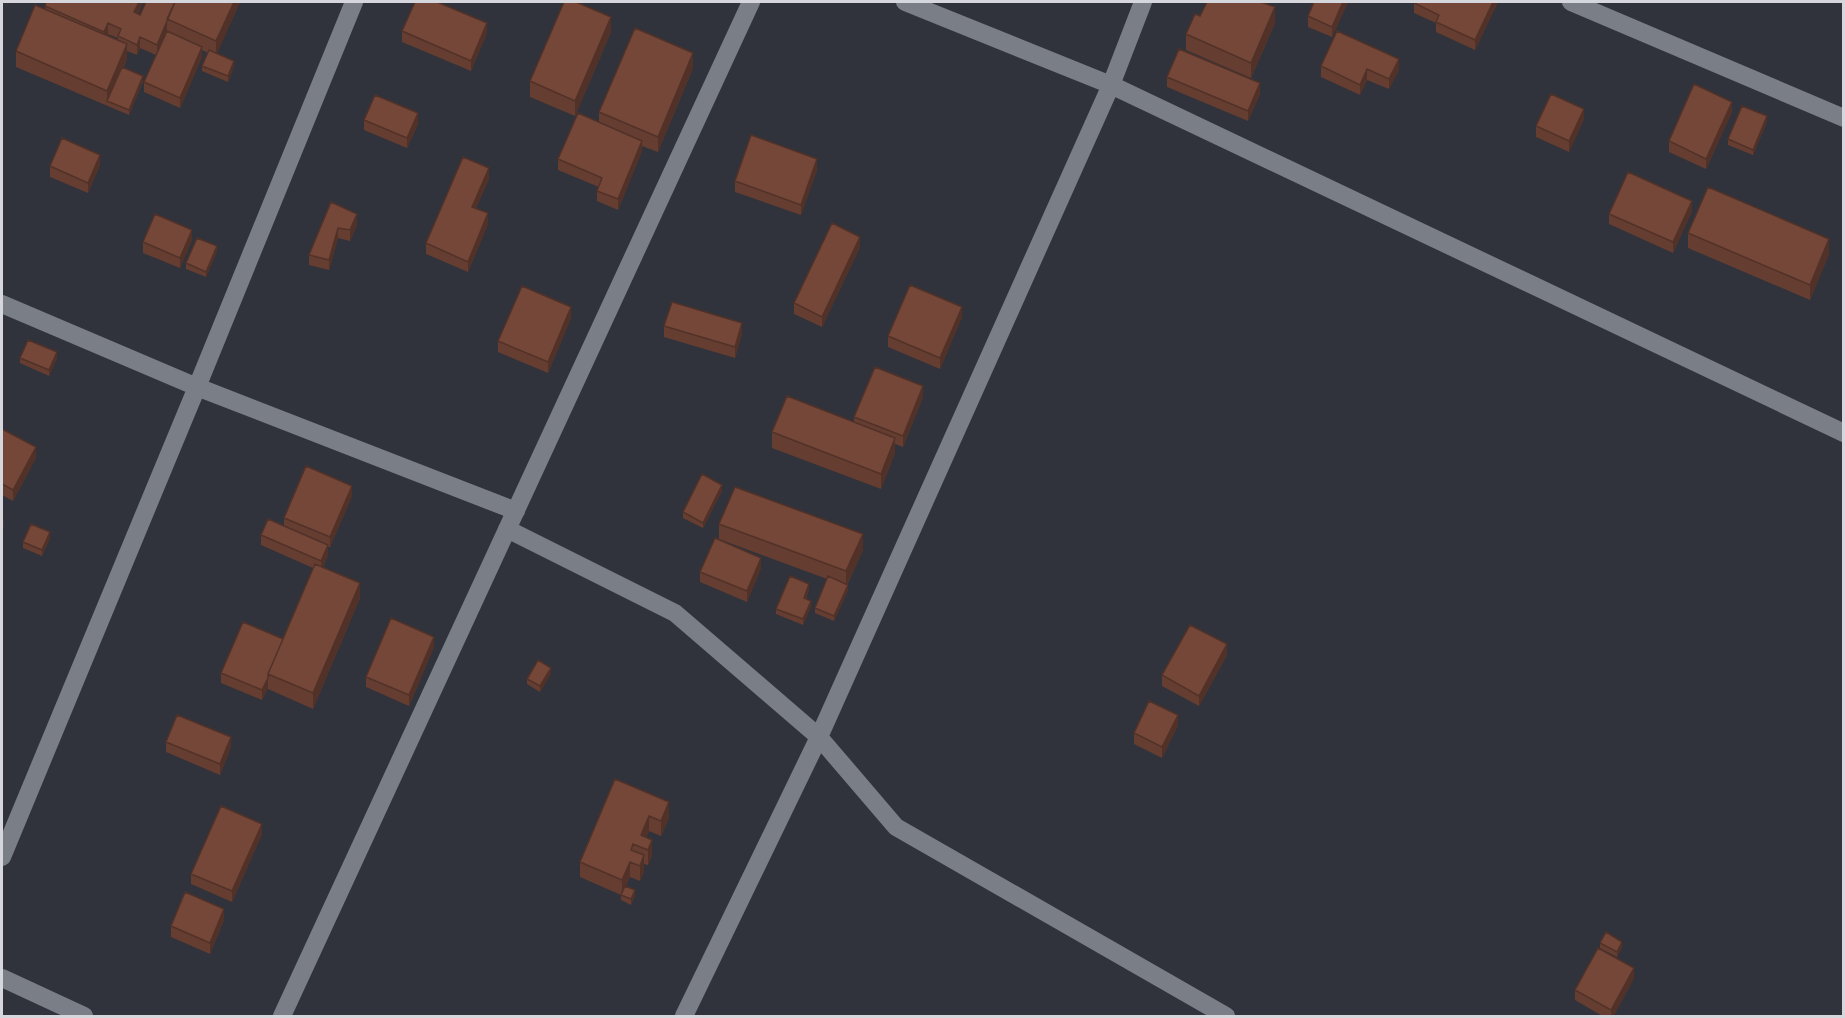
<svg xmlns="http://www.w3.org/2000/svg" width="1845" height="1018" font-family="'Fira Sans',sans-serif">
<style>
.lines{fill:none;stroke-linecap:round;stroke-linejoin:round}
.street{stroke:#7a7e87;stroke-width:18}
.wall{fill:#653d31;fill-rule:evenodd}
.shaded-wall{fill:#523228}
.building{fill:#754739;stroke:#523228;stroke-width:1.5}
</style>
<rect width="100%" height="100%" fill="#30333b"/>
<g class="lines">
<path class="street" d="M905 2 1111 85 1844 433
M1571 2 1844 118
M2 304 197 387 516 511
M507 529 675 613 819 737 896 827 1226 1016
M2 857 197 387 354 2
M2 978 84 1016
M282 1016 751 2
M684 1016 819 737 1111 85 1143 2"/>
</g>
<path class="wall" d="M143 2 138 14 140 15 240 2 217 53 234 66 228 82 202 71V66L208 53 202 50V57L180 108 144 92V82L156 55 140 48 137 55 127 51V59L124 67 143 81 129 115 16 67V51L45 9V6ZM108 34 118 38V40L107 36Z
M1348 2 1332 37 1308 27V16Z
M1498 2 1475 50 1436 32V23L1414 13V3Z
M1200 16 1275 23 1251 78 1186 50V34Z
M402 31 487 33 471 71 402 42Z
M611 32 575 116 530 97V81Z
M1321 66 1399 70 1389 89 1367 80 1360 95 1321 77Z
M693 68 658 152 642 146V151L618 210 597 201V191L599 187 558 170V159L599 123V112Z
M1167 77 1260 94 1248 121 1167 87Z
M1732 112 1706 169 1669 152V141Z
M1584 119 1569 152 1536 137V126Z
M364 120 418 124 407 148 364 130Z
M1767 121 1753 155 1728 145V139Z
M100 165 88 193 50 177V166Z
M817 170 801 215 735 192V181Z
M489 179 476 208 488 224 468 272 426 254V243Z
M331 202 357 225 350 241 338 238 329 270 309 265V255Z
M1692 211 1673 253 1609 224V214Z
M1688 233 1829 254 1810 300 1688 248Z
M192 240 180 268 143 253V242Z
M860 247 822 327 794 314V303Z
M217 251 206 277 186 269V263Z
M962 317 940 369 888 347V336Z
M571 318 548 373 498 352V341Z
M664 326 742 334 735 358 664 337Z
M20 358H57L49 376 20 363Z
M923 397 903 447 895 444V453L881 489 772 448V432L854 422V417Z
M2 429 36 458 13 501 2 495Z
M722 491 703 528 683 518V512Z
M352 496 330 547H328V555L323 567 360 598 313 709 268 689V688L262 700 221 683V673L283 639 313 568 261 545V535L284 526V518Z
M719 524 863 550 847 585 848 590 834 621 815 613V608L827 579 719 539Z
M50 538 42 556 23 548V542Z
M761 568 747 602 700 582V572Z
M809 589 806 599 811 606 803 625 776 614V609Z
M434 647 409 706 366 687V677Z
M1227 655 1199 706 1162 686V675Z
M551 673 540 692 527 684V679Z
M1178 725 1162 758 1134 744V733Z
M166 742 231 747 220 775 166 752Z
M615 779 669 818 661 836 649 831 646 838 652 855 648 865 644 864V871L640 881 630 877 626 886 635 895 631 905 621 900V895L580 877V862Z
M262 834 232 902 191 884V874Z
M224 920 210 954 171 937V926Z
M1600 943 1622 947 1617 957 1600 948Z
M1634 978 1613 1017H1604L1575 1000V990Z"/>
<path class="shaded-wall" d="M139 2H143L134 23V12Z
M234 2H240L216 56V41Z
M1343 2H1348L1332 37V27Z
M1493 2H1498L1475 50V40Z
M1275 7V23L1251 78V63Z
M611 17V32L575 116V101Z
M167 22V32L157 55V45Z
M108 23V34L104 43V32Z
M487 23V33L471 71V61Z
M140 37V48L137 55V45Z
M127 44V59L109 101H107V91Z
M202 47V57L180 108V98Z
M693 53V68L658 152V137Z
M1399 59V70L1389 89V79Z
M234 61V66L228 82V76Z
M1367 69V80L1360 95V85Z
M143 76V81L129 115V110Z
M1260 83V94L1248 121V111Z
M1732 102V112L1706 169V159Z
M1584 109V119L1569 152V141Z
M418 113V124L407 148V138Z
M1767 116V121L1753 155V150Z
M642 141V151L618 210V199Z
M100 155V165L88 193V183Z
M817 159V170L801 215V205Z
M489 168V179L472 217V207Z
M1692 201V211L1673 253V242Z
M488 213V224L468 272V262Z
M357 214V225L350 241V230Z
M338 228V238L329 270V260Z
M192 230V240L180 268V258Z
M860 237V247L822 327V317Z
M1829 239V254L1810 300V285Z
M217 246V251L206 277V272Z
M571 307V318L548 373V362Z
M962 307V317L940 369V358Z
M742 323V334L735 358V347Z
M57 352V358L49 376V370Z
M923 386V397L903 447V436Z
M895 438V453L881 489V474Z
M36 447V458L13 501V490Z
M722 485V491L703 528V523Z
M352 486V496L330 547V537Z
M4 517V528L2 534V523Z
M50 532V538L42 556V550Z
M863 534V550L846 586V571Z
M328 545V555L321 572V561Z
M761 558V568L747 602V591Z
M360 583V598L313 709V693Z
M809 584V589L804 603V598Z
M848 585V590L834 621V616Z
M811 601V606L803 625V619Z
M434 637V647L409 706V695Z
M1227 644V655L1199 706V696Z
M551 668V673L540 692V686Z
M268 678V688L262 700V690Z
M1178 715V725L1162 758V747Z
M231 737V747L220 775V764Z
M669 802V818L661 836V821Z
M649 816V831L642 848 641 835Z
M262 824V834L232 902V891Z
M652 840V855L648 865V850Z
M644 855V871L640 881V866Z
M630 862V877L622 895V880Z
M635 890V895L631 905V899Z
M224 909V920L210 954V943Z
M1622 942V947L1617 957V952Z
M1634 968V978L1613 1017H1611V1010Z"/>
<path class="building" d="M46 2H139L134 12 140 15 146 2H175L157 45 140 37 137 45 118 36 121 29 108 23 104 32 45 6Z
M175 2H234L216 41 167 19Z
M415 2H437L487 23 471 61 402 31Z
M564 2H576L611 17 575 101 530 81Z
M1207 2H1261L1275 7 1251 63 1186 34 1195 14 1200 16Z
M1314 2H1343L1332 27 1308 16Z
M1415 2H1493L1475 40 1436 22 1439 15 1414 3Z
M35 5 127 44 107 91 16 51Z
M635 28 693 53 658 137 599 112Z
M167 31 202 47 180 98 144 82Z
M1337 31 1399 59 1389 79 1367 69 1360 85 1321 66Z
M1179 49 1260 83 1248 111 1167 77Z
M209 50 234 61 228 76 202 66Z
M122 67 143 76 129 110 107 101Z
M1694 84 1732 102 1706 159 1669 141Z
M1551 94 1584 109 1569 141 1536 126Z
M375 95 418 113 407 138 364 120Z
M1742 106 1767 116 1753 150 1728 139Z
M578 113 642 141 618 199 597 191 602 178 558 159Z
M751 135 817 159 801 205 735 181Z
M62 138 100 155 88 183 50 166Z
M463 157 489 168 472 207 488 213 468 262 426 243Z
M1628 172 1692 201 1673 242 1609 214Z
M1708 187 1829 239 1810 285 1688 233Z
M331 202 357 214 350 230 338 228 329 260 309 255Z
M155 214 192 230 180 258 143 242Z
M832 223 860 237 822 317 794 303Z
M197 238 217 246 206 272 186 263Z
M910 285 962 307 940 358 888 336Z
M522 286 571 307 548 362 498 341Z
M672 302 742 323 735 347 664 326Z
M28 340 57 352 49 370 20 358Z
M875 367 923 386 903 436 854 417Z
M787 396 895 438 881 474 772 432Z
M2 429 36 447 13 490 2 484Z
M306 466 352 486 330 537 284 518Z
M702 474 722 485 703 523 683 512Z
M735 487 863 534 846 571 719 524Z
M268 519 328 545 321 561 261 535Z
M31 524 50 532 42 550 23 542Z
M715 538 761 558 747 591 700 572Z
M315 564 360 583 313 693 268 674Z
M790 576 809 584 804 598 811 601 803 619 776 609Z
M828 576 848 585 834 616 815 608Z
M391 618 434 637 409 695 366 677Z
M243 622 283 639 268 674V678L262 690 221 673Z
M1190 625 1227 644 1199 696 1162 675Z
M538 660 551 668 540 686 527 679Z
M1149 701 1178 715 1162 747 1134 733Z
M177 715 231 737 220 764 166 742Z
M615 779 669 802 661 821 649 816 641 835 652 840 648 850 633 844 631 850 644 855 640 866 630 862 622 880 580 862Z
M221 806 262 824 232 891 191 874Z
M625 886 635 890 631 899 621 895Z
M185 892 224 909 210 943 171 926Z
M1606 932 1622 942 1617 952 1600 943Z
M1598 948 1634 968 1611 1010 1575 990Z"/>
<rect width="1845" height="1018" fill="none" stroke="#d5d7dc" stroke-width="6"/>
</svg>
